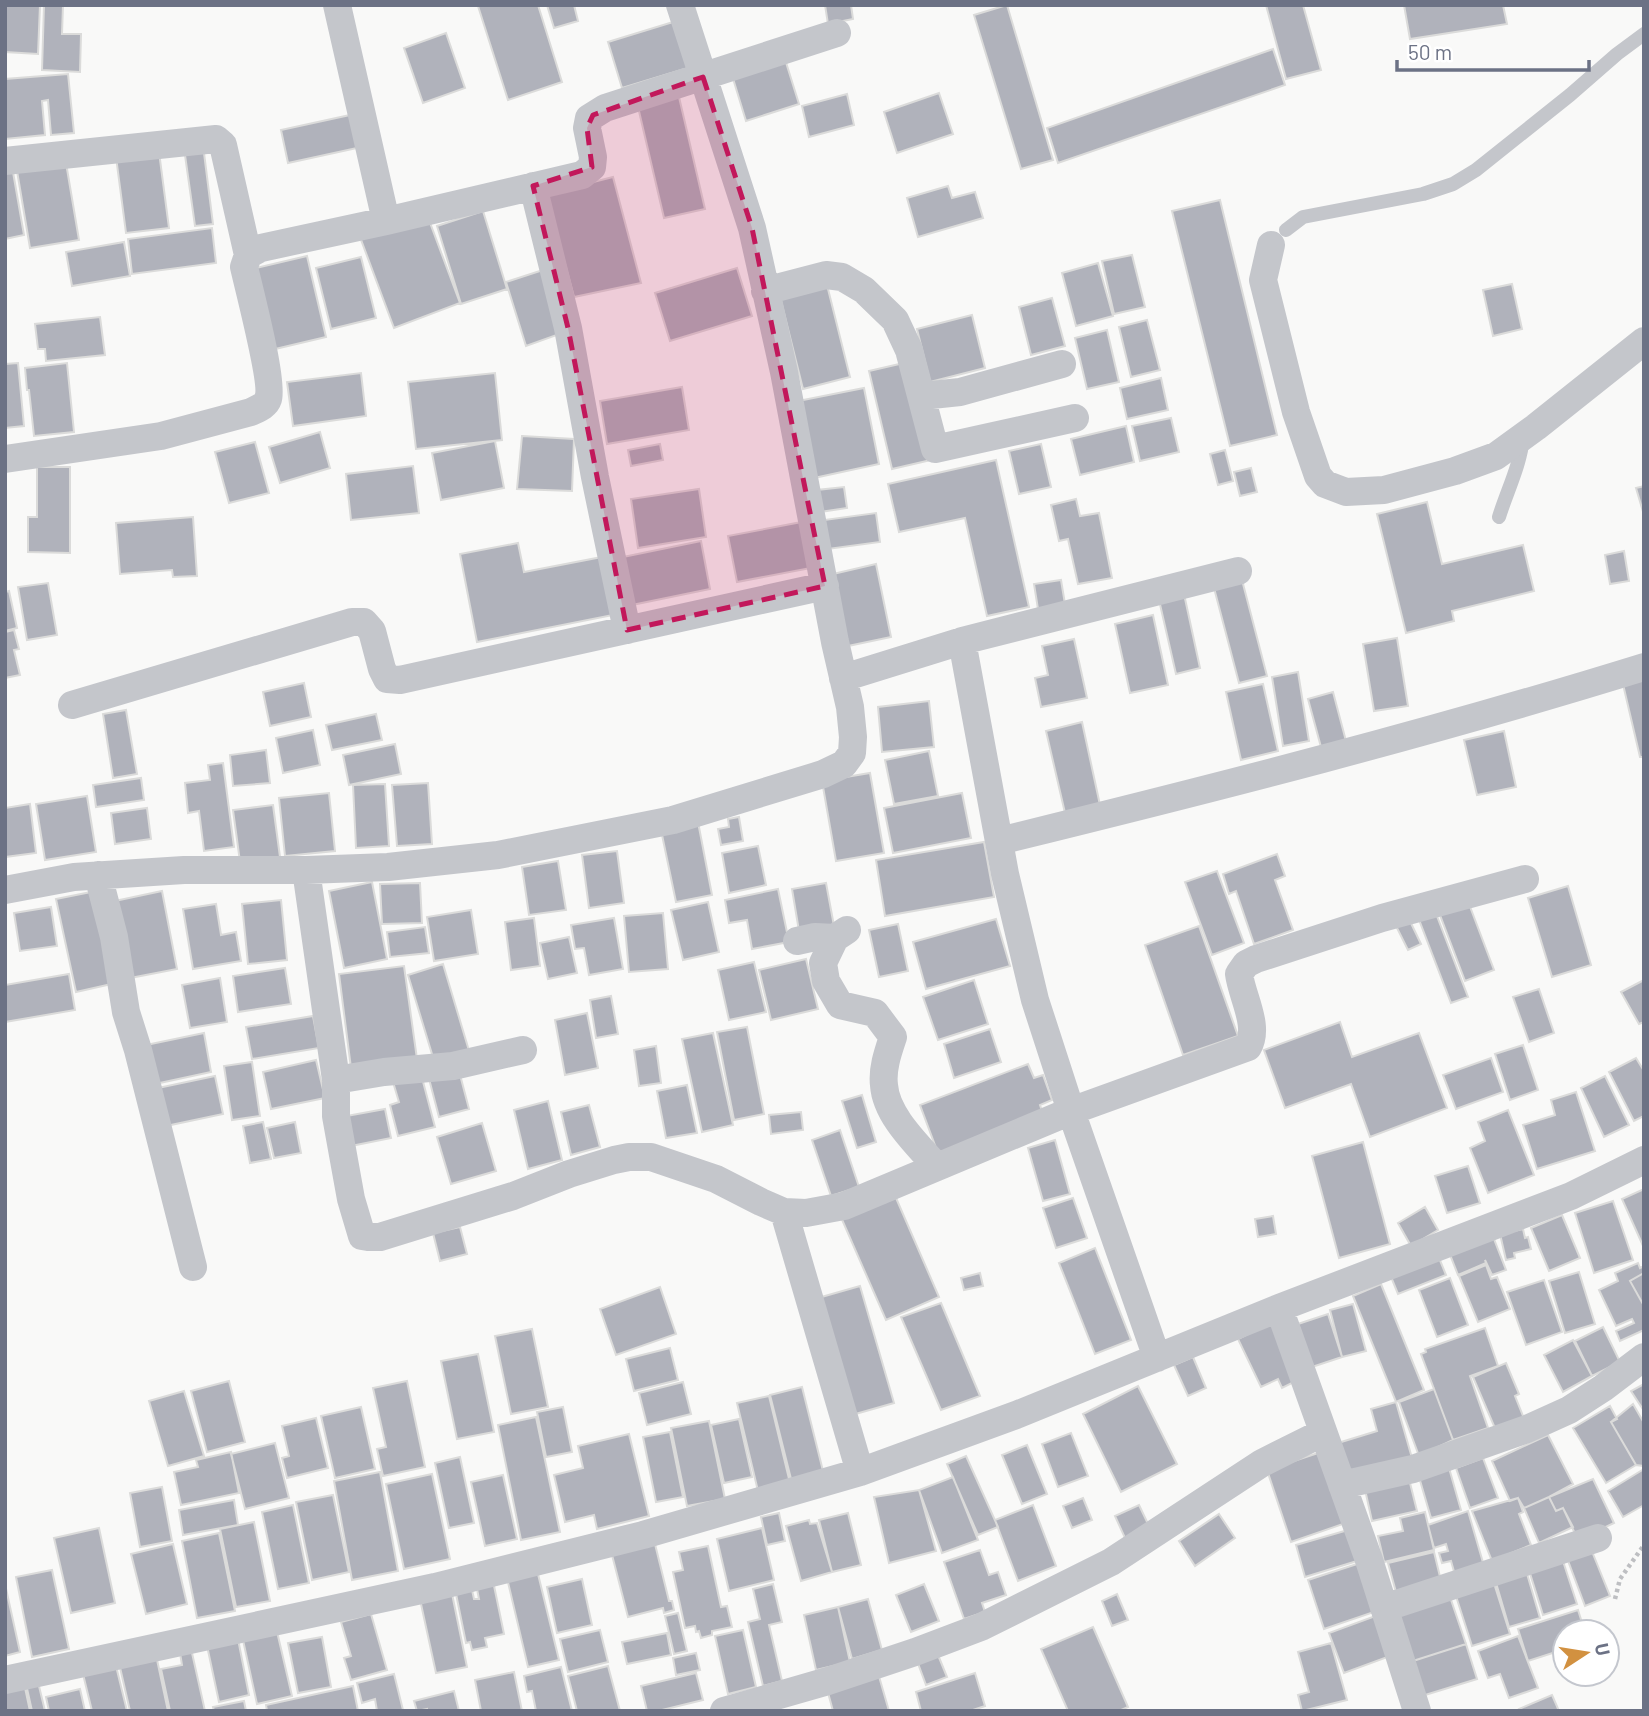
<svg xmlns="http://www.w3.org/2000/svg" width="1649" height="1716" font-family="Barlow,sans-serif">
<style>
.building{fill:#b0b2bb;stroke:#dbdbda;stroke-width:2}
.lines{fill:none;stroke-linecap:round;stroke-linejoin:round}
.path{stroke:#bebfc2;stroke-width:4.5;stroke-dasharray:3.5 3.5;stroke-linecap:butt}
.lane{stroke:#c4c6cb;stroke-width:14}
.street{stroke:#c4c6cb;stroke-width:28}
.marked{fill:#c2185b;fill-opacity:0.2;stroke:#c2185b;stroke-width:5;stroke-dasharray:14 9;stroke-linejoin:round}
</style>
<rect width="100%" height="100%" fill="#f9f9f8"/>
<path class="building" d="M5 5H40L38 54 5 52Z
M44 5H63L62 34H81L80 72 42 70Z
M538 5 562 82 508 100 478 6Z
M547 5H574L578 21 554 28Z
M825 5H851L853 19 828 24Z
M1007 5 1053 160 1021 169 974 15Z
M1266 5H1303L1321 70 1286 79Z
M1404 5H1503L1507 24 1410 39Z
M673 22 688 68 622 88 608 42Z
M446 33 465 88 423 103 404 48Z
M1273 49 1285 85 1058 163 1047 128Z
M784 56 799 104 746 121 731 72Z
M68 74 74 133 51 135 48 100 42 101 45 135 5 139V79Z
M939 93 953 134 897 153 884 112Z
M847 94 854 125 809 137 802 106Z
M679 97 705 209 664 218 638 107Z
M350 115 357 148 288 163 281 130Z
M203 145 213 224 195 226 184 148Z
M159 152 169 228 126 233 116 157Z
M65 157 79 240 30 248 16 165Z
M13 172 24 235 5 239V173Z
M613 177 641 283 574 297 546 194Z
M948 186 952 198 975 192 983 218 918 237 907 198Z
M1220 200 1277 435 1230 446 1172 211Z
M483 211 507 289 461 304 437 226Z
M426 212 460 303 394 328 360 237Z
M212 228 216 263 132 274 128 239Z
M124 242 130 276 72 286 66 252Z
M1132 255 1145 307 1114 314 1102 261Z
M307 256 326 337 271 350 252 269Z
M361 257 376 318 331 329 316 268Z
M1098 263 1113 316 1076 326 1062 273Z
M549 268 568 331 526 346 506 282Z
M737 268 752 316 670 341 655 293Z
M826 281 850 377 803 389 779 293Z
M1512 284 1522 329 1493 336 1483 290Z
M1052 298 1065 346 1031 355 1019 307Z
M972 315 985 368 930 382 917 329Z
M100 317 105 355 46 361 45 349H38L35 324Z
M1147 320 1160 370 1131 377 1119 327Z
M1107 330 1119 382 1087 389 1075 338Z
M908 362 931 460 892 469 869 371Z
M18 363 24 426 5 428V364Z
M67 363 74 432 34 436 29 390H27L25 368Z
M361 373 366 416 293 426 287 382Z
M495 373 502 440 416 449 408 382Z
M1161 378 1168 410 1127 419 1120 388Z
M682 387 689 430 607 444 600 401Z
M864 388 879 464 814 478 798 401Z
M1171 418 1179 452 1140 461 1132 426Z
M1126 426 1134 462 1080 475 1071 439Z
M320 432 330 468 280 483 269 447Z
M522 436 574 439 572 491 517 489Z
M495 441 504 488 441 500 432 453Z
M255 442 269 493 229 503 215 452Z
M660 444 663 460 631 466 628 450Z
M1041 444 1051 487 1019 494 1009 451Z
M1225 450 1233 481 1218 485 1210 454Z
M996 460 1029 607 987 616 965 518 899 532 888 484Z
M413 466 419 513 351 520 346 474Z
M37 467H70V553L28 552V517H37Z
M1251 468 1257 492 1240 496 1234 472Z
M1644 486V515L1636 488Z
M844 487 847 508 820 512 817 490Z
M699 489 706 537 638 548 631 499Z
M1076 499 1080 516 1099 513 1112 578 1078 584 1068 539 1059 541 1051 505Z
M1427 502 1442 564 1523 545 1534 591 1452 611 1454 621 1406 633 1377 514Z
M876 513 880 542 828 549 824 520Z
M193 517 197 576 173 577 172 570 120 574 116 523Z
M807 521 816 567 737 582 728 536Z
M701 541 710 589 632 605 623 557Z
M518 543 524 572 607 556 618 614 477 642 460 554Z
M1624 551 1629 581 1610 584 1605 555Z
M876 564 891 637 848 646 833 574Z
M1061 580 1065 604 1038 609 1034 584Z
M1242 580 1267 676 1239 683 1214 588Z
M48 583 57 635 27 640 18 587Z
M9 591 17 628 5 631V592Z
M1184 594 1200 668 1176 674 1159 600Z
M1153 615 1168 685 1130 693 1115 624Z
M14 630 19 649 14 650 20 675 5 678V632Z
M1397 638 1408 706 1374 711 1363 644Z
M1074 639 1087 698 1041 707 1035 678 1048 675 1042 646Z
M1298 672 1309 741 1283 746 1272 677Z
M1644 675V757H1640L1622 680Z
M304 683 311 717 270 726 263 692Z
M1263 684 1278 751 1241 760 1226 692Z
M1333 692 1346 741 1321 747 1308 699Z
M929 701 934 747 882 752 878 707Z
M126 710 137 774 113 778 103 714Z
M376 714 382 740 332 750 326 725Z
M1082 722 1100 805 1065 813 1046 731Z
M313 730 320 765 283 773 276 738Z
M1504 731 1516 787 1477 795 1464 740Z
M395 744 401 774 349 785 343 755Z
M266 750 270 783 233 786 230 755Z
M929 751 938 796 894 804 885 760Z
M223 763 234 847 204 851 199 811 188 813 185 783 210 780 208 765Z
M870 773 884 853 836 861 822 781Z
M141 778 144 800 96 807 93 785Z
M428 783 432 844 397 846 392 785Z
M385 784 389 846 356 848 353 785Z
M329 793 335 851 285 856 279 798Z
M962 793 971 838 893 853 884 808Z
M87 796 96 852 45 860 36 804Z
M30 804 36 853 5 857V808Z
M273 805 280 857 240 862 233 810Z
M147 808 151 839 115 844 111 813Z
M739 817 743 841 721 845 718 829 729 827 728 819Z
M698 822 712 895 676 902 661 830Z
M984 842 994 897 885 916 876 860Z
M758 846 766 885 729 893 722 853Z
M617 851 624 903 589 908 582 855Z
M1277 854 1285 876 1275 880 1293 930 1254 944 1236 891 1229 894 1223 874Z
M558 861 566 910 529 915 522 867Z
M1217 871 1244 943 1212 955 1185 882Z
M372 882 387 959 344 968 329 891Z
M420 883 422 923 382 924 380 884Z
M826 883 834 926 799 931 792 889Z
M1568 886 1591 965 1552 977 1528 898Z
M778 889 789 942 752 949 747 920 729 923 725 900Z
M96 891 116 983 76 992 56 899Z
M162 891 177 969 125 979 110 902Z
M281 900 287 960 248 964 242 904Z
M708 902 719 952 683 960 671 910Z
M216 904 221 935 236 932 241 961 193 969 183 909Z
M1469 904 1494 970 1465 981 1440 915Z
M51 907 57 946 20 951 14 913Z
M471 910 478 954 434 961 427 917Z
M1435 911 1468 997 1451 1003 1418 917Z
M663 913 668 969 629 972 624 916Z
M534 918 540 966 511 970 505 922Z
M614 918 623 969 589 975 584 948 575 949 571 925Z
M996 919 1010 966 926 989 913 942Z
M1409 919 1421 944 1408 950 1396 926Z
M898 924 908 971 879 977 869 930Z
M1199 926 1238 1036 1183 1055 1145 945Z
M425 927 429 953 390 957 387 932Z
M569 937 577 973 548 979 540 943Z
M806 959 818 1009 771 1020 759 970Z
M754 962 766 1012 729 1020 718 970Z
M443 964 470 1054 435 1064 408 975Z
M404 966 417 1059 351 1068 339 974Z
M285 968 291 1004 238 1012 233 976Z
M69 974 75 1010 5 1022V985Z
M220 978 227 1022 190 1028 182 985Z
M974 980 988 1024 938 1040 923 997Z
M1644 980V1022L1639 1024 1621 992Z
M1539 989 1554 1033 1529 1042 1513 997Z
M611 996 618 1034 596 1038 590 1000Z
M587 1013 598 1068 565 1075 555 1020Z
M313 1016 319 1048 252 1059 246 1027Z
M1340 1022 1352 1057 1419 1033 1447 1108 1370 1137 1351 1084 1285 1108 1264 1050Z
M747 1027 764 1114 734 1120 717 1032Z
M990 1029 1001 1062 954 1078 944 1044Z
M204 1033 211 1072 155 1084 146 1045Z
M713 1033 733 1125 702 1132 682 1039Z
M1523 1045 1538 1090 1510 1100 1495 1054Z
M656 1046 661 1083 639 1086 634 1050Z
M1491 1058 1503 1092 1456 1109 1443 1075Z
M1636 1058 1644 1071V1116L1634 1121 1609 1072Z
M316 1060 325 1098 271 1109 263 1072Z
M252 1062 260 1116 232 1120 224 1066Z
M1028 1064 1034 1078 1043 1075 1052 1100 1040 1105 1044 1117 939 1156 920 1105Z
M458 1067 469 1109 439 1117 428 1075Z
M421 1074 435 1127 398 1136 390 1105 399 1102 393 1082Z
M215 1076 223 1114 166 1126 158 1088Z
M1605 1076 1629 1125 1604 1137 1581 1088Z
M687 1085 697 1133 666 1138 657 1091Z
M1576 1092 1595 1151 1537 1169 1523 1125 1555 1115 1551 1100Z
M862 1095 876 1142 857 1148 842 1101Z
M548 1101 562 1160 528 1169 514 1110Z
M589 1105 600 1147 571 1155 561 1112Z
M385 1109 391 1138 346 1147 341 1117Z
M1508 1110 1534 1175 1488 1193 1470 1148 1485 1141 1478 1122Z
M801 1112 803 1130 771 1134 769 1115Z
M263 1122 271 1159 250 1163 243 1126Z
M295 1122 301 1153 274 1158 267 1128Z
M482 1123 496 1171 451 1184 437 1137Z
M840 1130 859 1187 831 1196 812 1140Z
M1055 1140 1070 1194 1043 1201 1028 1148Z
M1363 1142 1390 1244 1339 1258 1312 1156Z
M1468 1166 1480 1203 1447 1213 1435 1176Z
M1644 1189V1248L1622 1199Z
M893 1191 939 1297 886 1320 840 1215Z
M1073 1198 1087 1238 1056 1248 1043 1208Z
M1613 1201 1633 1260 1594 1273 1575 1213Z
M1425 1207 1438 1230 1411 1246 1398 1223Z
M1562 1215 1580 1258 1549 1271 1531 1228Z
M1273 1216 1276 1234 1258 1237 1255 1219Z
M460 1227 467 1254 440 1261 433 1233Z
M1523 1229 1525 1238 1528 1237 1531 1249 1514 1253 1515 1258 1506 1260 1500 1234Z
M1492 1234 1506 1270 1492 1275 1485 1260 1486 1263 1458 1275 1449 1252Z
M1095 1248 1131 1340 1095 1354 1059 1263Z
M1437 1253 1446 1275 1398 1294 1389 1272Z
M1638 1263 1640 1268 1644 1266V1273L1630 1281 1644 1306V1330L1620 1341 1616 1331 1634 1323 1632 1319 1616 1326 1599 1290 1618 1281 1615 1273Z
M1486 1265 1491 1279 1497 1277 1510 1309 1478 1322 1459 1276Z
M1579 1272 1595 1324 1565 1333 1549 1281Z
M980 1273 983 1286 964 1290 961 1278Z
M1644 1273V1306L1630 1281Z
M1450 1278 1468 1325 1437 1337 1419 1290Z
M1544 1280 1562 1332 1526 1345 1507 1292Z
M1381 1284 1424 1390 1396 1402 1353 1296Z
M860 1286 894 1403 852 1415 818 1298Z
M660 1287 676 1334 616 1355 600 1309Z
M941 1303 980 1396 941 1410 901 1317Z
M1353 1304 1366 1351 1342 1357 1330 1310Z
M1328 1314 1342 1357 1312 1367 1298 1324Z
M1274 1321 1294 1382 1282 1388 1278 1379 1261 1387 1238 1339Z
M1603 1327 1620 1362 1592 1376 1575 1341Z
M1485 1328 1498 1366 1470 1376 1488 1428 1453 1440 1421 1354 1426 1352 1425 1349Z
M532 1329 548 1407 511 1414 495 1336Z
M1573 1340 1592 1376 1563 1392 1544 1355Z
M670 1348 678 1380 634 1391 626 1359Z
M478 1354 494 1432 457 1439 441 1361Z
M1193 1357 1206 1388 1188 1396 1174 1365Z
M1506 1363 1519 1394 1515 1396 1525 1421 1497 1433 1473 1377Z
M229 1381 245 1442 207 1452 191 1391Z
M407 1381 425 1467 383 1476 377 1449 386 1447 373 1388Z
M683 1382 691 1414 647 1425 639 1393Z
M1644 1384V1411L1631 1391Z
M1138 1386 1177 1464 1121 1492 1083 1414Z
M802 1387 824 1475 792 1483 770 1395Z
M1434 1389 1453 1440 1419 1456 1399 1402Z
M184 1391 204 1456 168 1466 149 1401Z
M769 1396 790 1483 758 1491 737 1403Z
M1396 1402 1412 1458 1348 1477 1338 1443 1377 1431 1371 1409Z
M1633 1404 1644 1423V1466L1636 1465 1611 1422Z
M1610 1406 1617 1419 1611 1422 1636 1465 1606 1483 1573 1428Z
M361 1407 375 1469 335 1478 321 1416Z
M563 1407 572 1452 546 1457 537 1412Z
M536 1417 560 1532 521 1540 498 1425Z
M316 1418 328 1468 287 1478 282 1458 289 1456 282 1426Z
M739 1419 752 1477 724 1483 711 1425Z
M709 1421 725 1499 687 1506 671 1428Z
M670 1432 683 1497 656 1502 643 1437Z
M1071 1433 1088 1476 1058 1487 1042 1444Z
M629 1434 649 1516 597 1529 594 1515 565 1522 554 1475 583 1468 578 1446Z
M1548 1435 1573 1484 1549 1497 1524 1508 1518 1498 1510 1501 1492 1461Z
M275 1443 289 1498 245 1509 231 1454Z
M1027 1445 1047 1494 1022 1504 1002 1455Z
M231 1452 239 1493 181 1505 174 1472 198 1467 196 1460Z
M1318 1453 1343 1524 1291 1542 1267 1470Z
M966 1456 998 1527 978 1535 947 1464Z
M460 1457 474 1523 449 1528 435 1463Z
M1483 1458 1498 1498 1470 1508 1456 1468Z
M1449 1468 1461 1510 1431 1518 1419 1477Z
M1644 1469V1505L1623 1517 1608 1491Z
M380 1472 398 1571 352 1580 334 1481Z
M432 1474 450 1559 404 1569 386 1484Z
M503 1475 517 1539 485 1546 471 1482Z
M1408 1475 1417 1511 1372 1521 1364 1485Z
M953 1477 978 1540 942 1553 919 1490Z
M1593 1479 1614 1523 1578 1540 1563 1508 1556 1511 1549 1497Z
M162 1487 172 1541 140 1547 130 1493Z
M919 1490 936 1551 889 1563 874 1497Z
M333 1495 349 1572 312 1580 296 1502Z
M1549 1497 1556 1511 1563 1508 1573 1527 1539 1543 1524 1508Z
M1083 1498 1092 1520 1072 1528 1063 1506Z
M1518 1498 1523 1512 1519 1514 1531 1545 1492 1561 1472 1511Z
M234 1500 238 1525 183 1535 179 1510Z
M293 1505 309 1583 278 1589 262 1512Z
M1033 1505 1056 1566 1018 1581 995 1520Z
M1139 1505 1149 1526 1125 1538 1115 1516Z
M1468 1511 1484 1566 1455 1575 1451 1561 1442 1563 1439 1553 1448 1551 1446 1544 1434 1548 1428 1525Z
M1425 1512 1434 1550 1384 1562 1378 1536 1403 1531 1400 1518Z
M779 1513 785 1541 767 1545 761 1517Z
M848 1513 861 1565 832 1572 819 1520Z
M1219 1514 1235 1538 1195 1566 1179 1541Z
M809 1520 810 1524 817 1523 832 1572 801 1581 786 1526Z
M254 1522 270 1601 236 1607 220 1529Z
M99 1528 115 1603 71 1613 54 1538Z
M762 1528 774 1580 729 1591 717 1539Z
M1348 1530 1357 1561 1305 1577 1296 1545Z
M219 1533 235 1611 197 1618 182 1541Z
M654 1540 669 1601H672L674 1610 664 1613 663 1608 628 1617 611 1551Z
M173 1544 187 1604 146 1614 131 1554Z
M708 1546 721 1607 727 1606 732 1627 712 1631V1635L701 1638 699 1631 696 1632 695 1626 685 1628 673 1572 683 1570 679 1552Z
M1591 1549 1610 1596 1585 1606 1567 1558Z
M980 1550 989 1575 998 1572 1006 1595 982 1603 985 1612 964 1619 944 1562Z
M1434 1552 1441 1581 1396 1592 1388 1563Z
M1561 1555 1577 1604 1543 1615 1528 1567Z
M1360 1563 1377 1611 1324 1629 1308 1580Z
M1525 1567 1540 1618 1509 1627 1494 1576Z
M52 1570 69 1649 32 1657 16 1577Z
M537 1570 559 1660 528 1667 507 1578Z
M492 1576 504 1634 485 1638 487 1647 472 1650 470 1642 466 1643 454 1584 470 1581 474 1599H479L475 1579Z
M582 1579 592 1625 557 1633 547 1587Z
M1493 1580 1510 1634 1472 1646 1455 1593Z
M5 1584 20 1652 5 1656Z
M450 1584 467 1667 436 1673 421 1604Z
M773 1584 782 1622 769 1625 782 1681 763 1686 748 1622 760 1619 753 1589Z
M924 1584 939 1621 911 1632 896 1595Z
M1448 1591 1466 1644 1413 1661 1397 1617Z
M1117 1594 1128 1620 1112 1626 1102 1601Z
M868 1599 882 1650 852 1659 838 1607Z
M838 1607 850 1662 816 1670 804 1615Z
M1578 1610 1585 1632H1565V1649L1528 1661 1518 1629Z
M678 1613 687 1651 674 1654 665 1616Z
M371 1614 387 1670 351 1680 344 1658 351 1656 341 1622Z
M1378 1615 1393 1655 1344 1673 1329 1633Z
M275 1623 292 1696 257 1704 241 1631Z
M1093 1627 1128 1707 1119 1711H1068L1041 1649Z
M600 1630 608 1662 568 1672 560 1639Z
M743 1630 756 1687 728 1694 715 1636Z
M667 1633 671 1655 627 1664 622 1642Z
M237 1634 249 1695 219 1702 206 1641Z
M1518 1636 1538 1688 1509 1698 1500 1674 1488 1678 1478 1651Z
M322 1637 331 1687 298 1693 288 1643Z
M1331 1643 1347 1700 1302 1711 1298 1695 1309 1692 1298 1652Z
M190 1644 205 1711H170L161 1669 182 1665 179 1647Z
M1466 1644 1477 1679 1422 1696 1413 1661Z
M936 1650 947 1677 926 1685 916 1658Z
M696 1653 700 1670 676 1675 673 1658Z
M156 1655 168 1711H130L119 1663Z
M115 1662 127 1711H92L82 1670Z
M608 1666 620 1711H577L568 1676Z
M561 1667 572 1711H536L532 1691 527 1692 524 1676Z
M514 1672 522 1711H481L475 1680Z
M696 1673 703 1700 658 1711H647L641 1686Z
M878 1673 889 1711H833L827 1689Z
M975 1673 985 1706 970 1711H921L916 1692Z
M394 1674 403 1710 377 1711 375 1699 362 1703 357 1683Z
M38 1682 45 1711H32L26 1684Z
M24 1683 30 1711H5V1687Z
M353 1686 358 1711H267L266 1705Z
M80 1689 85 1711H49L46 1697Z
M454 1691 459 1711H427V1709L417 1711 414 1701Z
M1552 1695 1559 1711H1520L1519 1709Z
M244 1701 246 1711H214L213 1707Z"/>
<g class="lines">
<path class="path" d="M1615 1599 1620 1579 1644 1545"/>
<path class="lane" d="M1286 230 1303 217 1423 194 1453 184 1476 170 1570 95 1617 54 1644 34
M1499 517C1507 491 1520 466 1523 438"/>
<path class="street" d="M337 5 386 221
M5 161 216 139 223 145 248 255
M533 186 568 328 595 477 627 630
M1271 245 1263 280 1296 412 1318 476 1325 484 1346 492 1384 490 1455 471 1496 456 1536 427 1644 341
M765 291 826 275 842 277 864 290 895 320 909 350 935 449 1075 418
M922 396 960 392 1062 364
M5 459 161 436 251 412C257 409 266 406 268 399 274 384 249 289 244 267L248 255 261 248 386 221 582 175 592 167 593 157 587 128 589 118 605 108 837 33
M962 641 1005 874 1035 1000 1071 1111 1157 1358
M843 678 962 641 1238 571
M72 705 352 622H364L372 631 382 669 387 679 400 680 825 586
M999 841C1215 788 1431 733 1644 667
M306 870 336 1080V1116L351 1199 362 1236 368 1237H380L513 1196 569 1174 614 1160 629 1157H651L716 1179 761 1202 784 1212 806 1213 844 1206 1071 1111 1248 1047C1260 1026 1242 997 1239 974L1246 964 1256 959 1382 918 1525 879
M98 875 114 937 126 1012 138 1050 193 1267
M5 890 74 877 184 870H306L388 867 498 855 673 820 823 774 844 764 852 753 853 737 850 707 835 642 784 372 752 228 680 5
M847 930 835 938 823 963 826 981 840 1005 875 1013 893 1037C888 1052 882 1069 884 1085 886 1116 918 1145 937 1167
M797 941 815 937 835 938
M336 1080 384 1072 453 1066 523 1050
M784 1212 860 1472
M1279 1308 1369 1560 1417 1711
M1342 1485 1413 1469 1527 1429 1569 1410 1603 1388 1644 1357
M1384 1608 1598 1538
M5 1680 435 1587 643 1535 860 1472 1016 1415 1279 1308 1571 1196 1644 1160
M724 1711 828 1681 915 1652 981 1627 1111 1562 1262 1463 1322 1433"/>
</g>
<path class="marked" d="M703 77 752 228 825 586 627 630 568 328 533 186 592 167 587 128 593 115Z"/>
<rect width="1649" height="1716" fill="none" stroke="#6c7285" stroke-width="14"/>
<g transform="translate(1586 1653) rotate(78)"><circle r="33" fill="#ffffff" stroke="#c4c7ce" stroke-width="2"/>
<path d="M0-5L12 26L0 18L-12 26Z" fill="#d29140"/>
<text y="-10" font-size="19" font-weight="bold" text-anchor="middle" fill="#6c7285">U</text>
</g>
<path d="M1397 60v10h192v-10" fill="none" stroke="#6c7285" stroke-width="3.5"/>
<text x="1408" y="60" font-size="21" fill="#6c7285" stroke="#ffffff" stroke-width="5" paint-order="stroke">50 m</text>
</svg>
